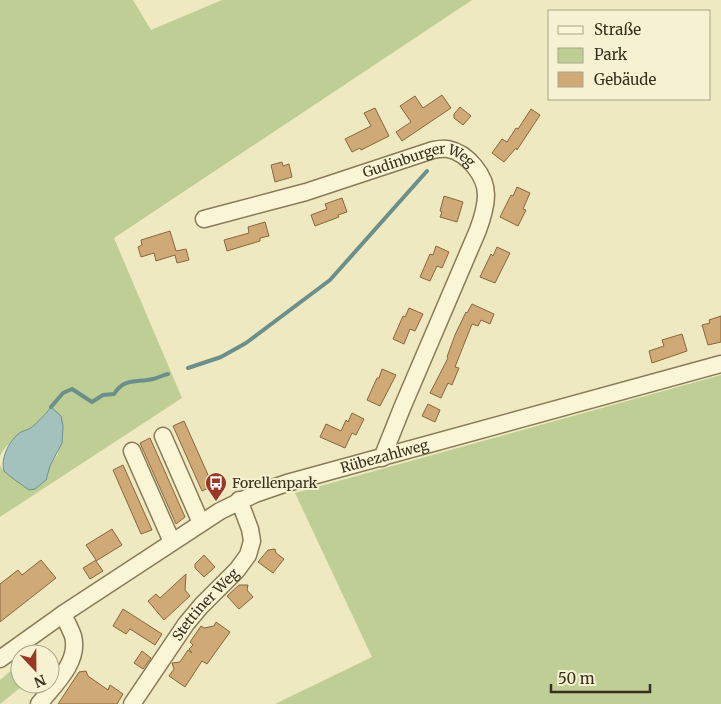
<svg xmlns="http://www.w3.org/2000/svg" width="721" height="704" font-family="Merriweather,serif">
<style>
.green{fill:#bece95}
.water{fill:#a4c2bd;stroke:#6b908c}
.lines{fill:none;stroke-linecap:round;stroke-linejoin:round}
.stream{stroke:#6b908c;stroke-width:4}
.building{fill:#cfa976;stroke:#89673d}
.minor-casing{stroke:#897a58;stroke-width:19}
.minor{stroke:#faf5d5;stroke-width:16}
.labels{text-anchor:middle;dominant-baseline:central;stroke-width:4;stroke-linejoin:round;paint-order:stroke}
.street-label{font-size:14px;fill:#392f1d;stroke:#f6f2d1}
.poi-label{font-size:14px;fill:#392f1d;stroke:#f6f2d1;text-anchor:start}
</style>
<rect width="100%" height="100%" fill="#efe9c1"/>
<path class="green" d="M0 0H133L151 30 222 0H472L114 238 182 398 0 517V465L3 470 46 480 50 466 58 454 61 416 51 408 40 420 29 429 20 433 4 449 0 456Z
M721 375V704H275L372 657 295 493Z
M20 663V684H25L0 704V680Z"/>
<path class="water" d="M51 407 61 416 63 426 62 443 50 466 46 480 35 489 29 490C21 484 11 478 4 471 0 458 10 439 21 432 25 430 28 430 32 427 39 421 45 415 51 407Z"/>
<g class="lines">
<path class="stream" d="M188 368 221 357 246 343 330 280 427 171
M51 407 63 393 72 389 92 402 103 395 114 394C125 377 137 383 153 379 158 378 163 375 168 374"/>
</g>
<path class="building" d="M442 95 451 108 402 141 396 132 411 122 400 106 415 96 423 108Z
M460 107 471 116 463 125 454 118V114Z
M375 108 389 136 361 150 360 148 352 152 345 139 371 126 364 113Z
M531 109 540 115 517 150 516 148 504 162 492 153 502 139 507 142 516 128 518 129Z
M282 162 283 166 289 164 292 177 275 182 271 165Z
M517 187 530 193 523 209 526 210 518 226 500 217 511 195 513 196Z
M444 196 463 202 457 222 440 217 442 212 440 211Z
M342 198 347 212 338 215 339 217 315 226 311 215 327 209 325 204Z
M265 222 269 236 260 238V241L227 251 224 240 249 233 248 227Z
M170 231 176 251 186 249 189 260 177 263 175 255 156 261 154 253 141 257 138 247 142 245 141 240Z
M436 246 449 252 442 268 437 266 430 281 420 277 430 254 433 255Z
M497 247 510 253 495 283 480 277 491 254 493 256Z
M472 304 494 314 490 324 481 320 478 326 472 324 455 367 459 368 452 385 448 383 441 398 430 393 448 358 447 357 455 335 466 312 467 313Z
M409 308 423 314 415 331 410 329 404 344 393 339 403 316 405 317Z
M721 316V342L708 345 702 325 710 323 709 320Z
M682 334 687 351 652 363 649 351 664 346 662 340Z
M382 369 396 375 380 406 367 400 377 378H379Z
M428 404 440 410 435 422 422 416Z
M352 413 364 419 356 435 352 433 345 448 320 437 326 424 341 431 346 420 348 422Z
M184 421 213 486 202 491 173 426Z
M150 438 185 517 176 524 140 443Z
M123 465 152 530 141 534 113 470Z
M112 529 122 545 96 561 103 571 90 579 83 568 96 560 86 545Z
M275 549 276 553 284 559 273 573 258 562 268 550Z
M204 555 215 567 204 577 195 568V564Z
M41 560 56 578 0 622V584L18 570 22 575Z
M186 574 185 590 190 596 164 620 148 601 156 594 160 598Z
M239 585H248L247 590 253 597 239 609 227 596Z
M123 609 162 634 155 645 130 629 126 634 113 626Z
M216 622 230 632 207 664 202 661 185 687 169 676 174 669 172 663 180 662 188 650 192 653 189 649 193 645 190 642 201 626 204 628 214 626Z
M142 651 151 658 143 669 134 663Z
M86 671 88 676 108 690 110 685 123 694 117 704H58L79 672Z"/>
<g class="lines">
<g class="minor-casing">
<g id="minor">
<path id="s1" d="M204 219 306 192 433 150C438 149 443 148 448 149 468 153 486 176 486 195 486 207 482 219 478 230L402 408 382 458"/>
<path d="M163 436 201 523"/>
<path d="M132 451 172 542"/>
<path id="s2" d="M0 659 63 614 220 511 255 494 287 483 721 364"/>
<path d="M39 704C54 685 80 662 73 636 70 628 66 621 63 614"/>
<path id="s3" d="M132 704 186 624 201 606 237 570 248 555 252 541 250 529 239 500"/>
</g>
</g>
<use href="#minor" class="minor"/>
</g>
<defs>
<g id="bus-pin" transform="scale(1.125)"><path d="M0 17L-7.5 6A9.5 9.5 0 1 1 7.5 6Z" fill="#9a3726" stroke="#f6f2d1"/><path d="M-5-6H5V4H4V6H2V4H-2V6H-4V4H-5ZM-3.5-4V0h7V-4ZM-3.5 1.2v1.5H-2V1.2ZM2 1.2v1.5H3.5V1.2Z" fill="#fff"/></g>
</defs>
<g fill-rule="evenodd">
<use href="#bus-pin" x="216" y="483"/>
</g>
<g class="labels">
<g class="street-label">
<text stroke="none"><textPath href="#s1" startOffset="225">Gudinburger Weg</textPath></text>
<text stroke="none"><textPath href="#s2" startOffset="439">Rübezahlweg</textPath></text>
<text stroke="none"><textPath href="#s3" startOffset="124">Stettiner Weg</textPath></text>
</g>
<g class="poi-label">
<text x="232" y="483">Forellenpark</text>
</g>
</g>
<rect x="548" y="10" width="162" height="90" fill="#f6f2d1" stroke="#aaa489"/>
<rect x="558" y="26" width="25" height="8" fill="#faf5d5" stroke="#aaa489"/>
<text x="594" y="35" font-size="15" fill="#392f1d">Straße</text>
<rect x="558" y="48" width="25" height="15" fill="#bece95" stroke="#aaa489"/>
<text x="594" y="60" font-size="15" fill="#392f1d">Park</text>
<rect x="558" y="72" width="25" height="15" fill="#cfa976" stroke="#aaa489"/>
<text x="594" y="85" font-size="15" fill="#392f1d">Gebäude</text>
<g transform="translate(35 669) rotate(158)"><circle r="24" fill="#f6f2d1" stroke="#aaa489"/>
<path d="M0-4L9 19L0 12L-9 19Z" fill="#9a3726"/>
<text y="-8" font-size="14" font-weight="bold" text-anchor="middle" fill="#392f1d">N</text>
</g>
<path d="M551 684v8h99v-8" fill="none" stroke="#392f1d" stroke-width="2.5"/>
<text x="558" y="684" font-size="15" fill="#392f1d" stroke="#f6f2d1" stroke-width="4" paint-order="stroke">50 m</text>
</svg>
